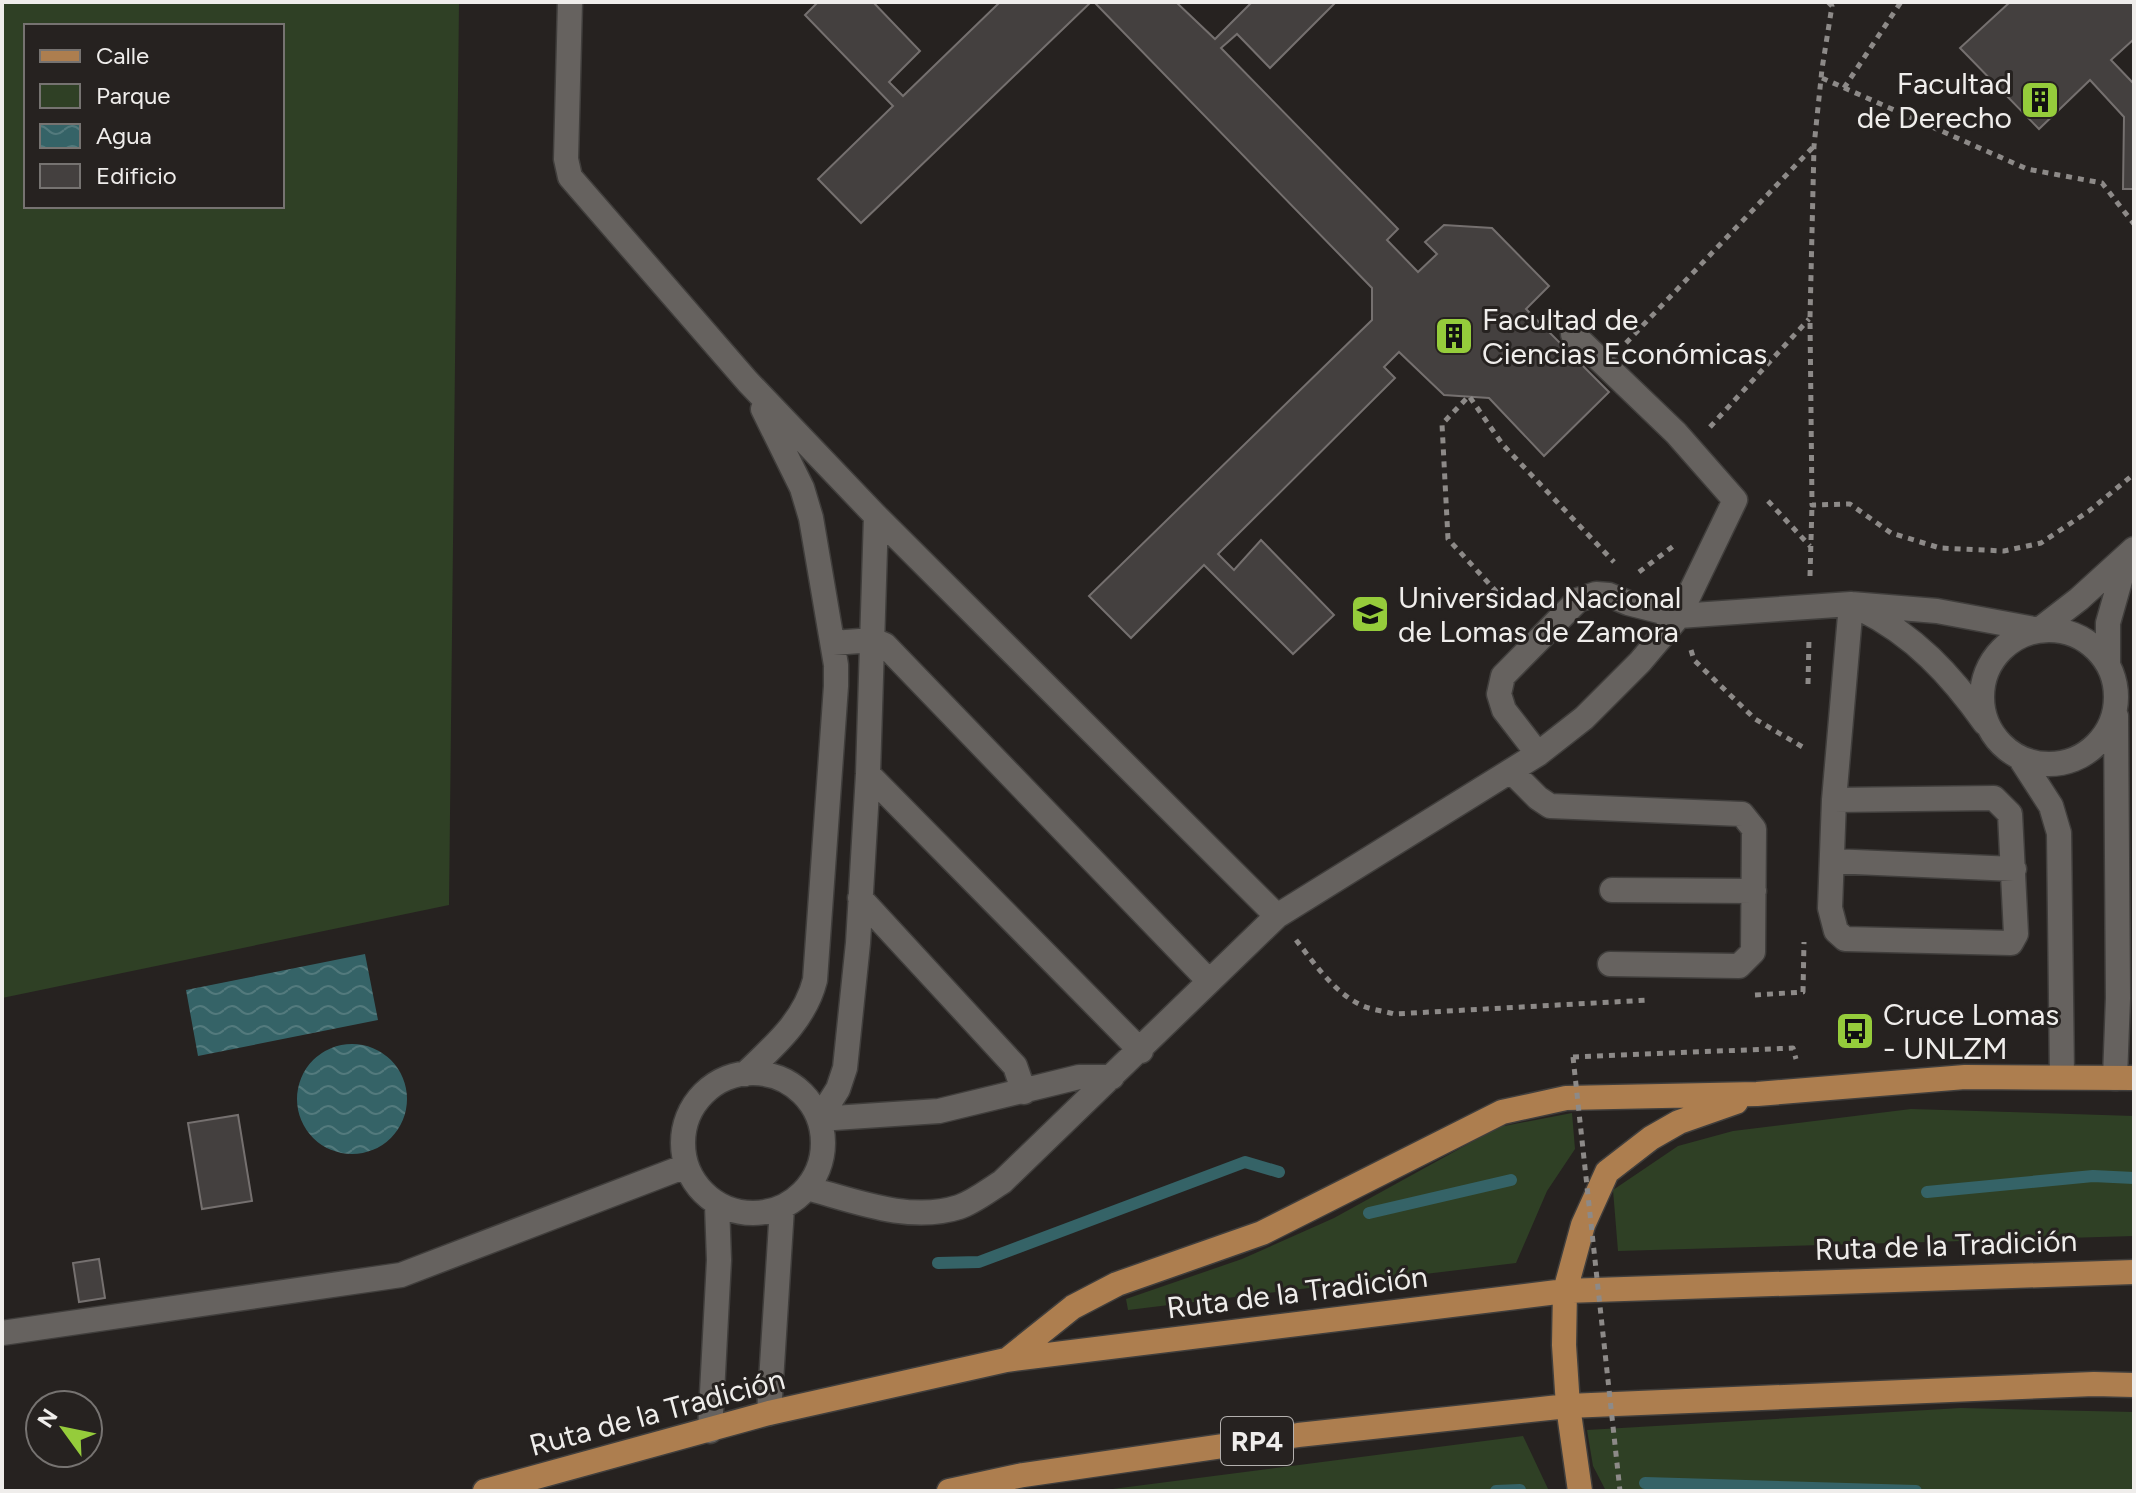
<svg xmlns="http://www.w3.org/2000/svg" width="2136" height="1493" font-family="Figtree,sans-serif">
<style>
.green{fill:#2f4025;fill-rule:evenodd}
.water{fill:url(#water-waves)}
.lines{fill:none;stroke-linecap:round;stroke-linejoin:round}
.stream{stroke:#356367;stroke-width:12}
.building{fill:#44403f;stroke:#75706f;stroke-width:2}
.minor-casing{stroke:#403e3c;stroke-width:27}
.major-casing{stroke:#403e3c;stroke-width:27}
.path{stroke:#8d8a88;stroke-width:5;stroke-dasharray:6 6;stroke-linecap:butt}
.minor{stroke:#66625f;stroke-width:24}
.major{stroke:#ad7e4f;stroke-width:24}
.path-bridge{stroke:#8d8a88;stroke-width:5;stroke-dasharray:6 6;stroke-linecap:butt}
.labels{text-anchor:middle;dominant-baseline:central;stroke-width:6;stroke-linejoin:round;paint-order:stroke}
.shield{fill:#262220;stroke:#b3b0ae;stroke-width:2}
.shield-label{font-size:28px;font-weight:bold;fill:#efedeb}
.poi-label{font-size:30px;fill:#efedeb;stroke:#262220;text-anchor:start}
.street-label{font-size:30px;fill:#efedeb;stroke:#262220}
</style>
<defs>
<pattern id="water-waves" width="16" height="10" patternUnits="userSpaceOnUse" patternTransform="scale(2)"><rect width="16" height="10" fill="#356367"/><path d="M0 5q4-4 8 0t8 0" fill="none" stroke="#537a7d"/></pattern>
</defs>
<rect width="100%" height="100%" fill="#262220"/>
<path class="green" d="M2 2H459L449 905 2 998ZM26 26H282V206H26Z
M1911 1109 2134 1116V1236L1618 1251 1613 1190 1678 1146 1733 1131Z
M1572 1113 1575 1149 1547 1191 1516 1263 1128 1310 1126 1299 1242 1259 1334 1218 1499 1127Z
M1961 1408 2134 1412V1491H1606L1593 1466 1587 1430Z
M1523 1436 1549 1491H1097Z"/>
<path class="water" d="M365 954 378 1020 198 1056 186 990Z
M297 1099a55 55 0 1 1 110 0a55 55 0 1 1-110 0Z"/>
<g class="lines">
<path class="stream" d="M1927 1192 2093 1176 2134 1178
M1369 1213 1511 1180
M938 1263 979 1262 1245 1162 1279 1172
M1645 1483 1916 1491
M1496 1491 1520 1490"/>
</g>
<path class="building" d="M818 2H873L920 51 889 82 903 96 1000 2H1091L861 223 818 179 893 106 805 15Z
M1094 2H1176L1215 39 1252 2H1336L1270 68 1237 34 1221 48 1398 229 1387 240 1418 272 1437 254 1425 242 1444 225 1492 228 1549 286 1526 309 1609 392 1544 456 1489 398 1444 395 1399 352 1384 367 1395 378 1218 554 1234 570 1261 540 1334 615 1293 654 1204 565 1131 638 1089 596 1372 320V288Z
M2010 2H2134V39L2111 60 2134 84V189H2123L2124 117 2090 80 2039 129 1960 48Z
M238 1115 252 1201 202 1209 188 1123Z
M99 1259 105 1298 79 1302 73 1263Z"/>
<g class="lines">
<g class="minor-casing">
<path id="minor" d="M570 2 566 159 570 177 748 382 876 516 1277 916
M1861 609C1914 635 1951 675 1985 723
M1982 697a67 67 0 1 1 134 0a67 67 0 1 1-134 0Z
M833 643 873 640 885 645 1209 981
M2108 662V623L2127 556
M1538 754 1504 710 1499 694 1503 676 1578 600 1596 594 1609 595 1628 603 1679 616 1735 500 1676 433 1573 334
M2020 758 2051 806 2059 833 2062 1077
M1512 772 1538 798 1550 806 1742 814 1754 829 1753 952 1739 966 1610 964
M868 774 1141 1051
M1834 800 1994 798 2010 814 2016 934 2011 943 1845 939 1836 931 1830 908 1834 800 1851 604
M1832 861 2014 869
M1612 890 1754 891
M860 898 1015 1066 1024 1092
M683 1143a70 70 0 1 1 140 0a70 70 0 1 1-140 0Z
M745 1074C774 1046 805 1020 815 980L836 686V665L811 518 802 488 763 409
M2115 1078 2118 998 2116 716
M819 1119 838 1089 845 1068 858 943 868 774 876 516
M819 1119 939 1111 1079 1077H1112
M807 1188C855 1201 910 1223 959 1207 974 1202 989 1190 1002 1182L1277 916 1538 754 1584 718 1640 662 1679 616 1851 604 1937 611 2039 630 2079 599 2134 549
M2 1333 401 1275 686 1166
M769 1413 782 1208
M710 1431 719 1260 717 1205"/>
</g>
<g class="major-casing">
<path id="major" d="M1008 1359 1073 1307 1117 1284 1262 1233 1502 1112 1566 1098 1757 1094 1965 1077 2134 1078
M485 1491 769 1413 1006 1360 1565 1291 2134 1272
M949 1491 1023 1475 1298 1435 1568 1406 2094 1384 2134 1385
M1580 1491 1568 1406 1564 1345 1565 1291 1583 1225 1607 1172 1651 1138 1679 1122 1736 1102"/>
</g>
<path class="path" d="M1828 2 1832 6 1822 69 1814 146 1810 318 1812 505 1850 504 1891 533 1940 548 2004 551 2041 543 2089 511 2134 474
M1822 78 2027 169 2102 183 2134 224
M1844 88 1901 2
M1626 343 1814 146
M1710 427 1809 319
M1768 501 1810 546
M1639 572 1676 544
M1810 576 1812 505
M1505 601 1448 539 1442 424 1469 396 1503 445 1614 562
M1691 650 1694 660 1755 719 1806 749
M1808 684 1809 638
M1296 940C1315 964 1334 993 1363 1006 1373 1010 1384 1011 1394 1014L1649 1000
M1755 995 1803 992 1804 942
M1573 1057 1793 1048 1796 1059"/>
<use href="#minor" class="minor"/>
<use href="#major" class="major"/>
<path class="path-bridge" d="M1573 1057 1620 1491"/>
</g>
<defs>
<g id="building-square" transform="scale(2)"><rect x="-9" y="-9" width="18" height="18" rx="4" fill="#95cc3b" stroke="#262220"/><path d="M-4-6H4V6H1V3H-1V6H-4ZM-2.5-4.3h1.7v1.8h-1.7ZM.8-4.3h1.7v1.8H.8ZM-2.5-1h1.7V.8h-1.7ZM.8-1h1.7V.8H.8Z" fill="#111"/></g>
<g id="university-square" transform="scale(2)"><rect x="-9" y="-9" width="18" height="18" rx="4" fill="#95cc3b" stroke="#262220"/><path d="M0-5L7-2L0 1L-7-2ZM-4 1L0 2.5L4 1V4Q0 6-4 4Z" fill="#111"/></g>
<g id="bus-square" transform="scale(2)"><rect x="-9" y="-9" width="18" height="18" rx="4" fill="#95cc3b" stroke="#262220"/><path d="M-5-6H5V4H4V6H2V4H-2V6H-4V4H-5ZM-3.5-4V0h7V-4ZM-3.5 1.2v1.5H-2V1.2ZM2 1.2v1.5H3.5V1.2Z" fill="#111"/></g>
</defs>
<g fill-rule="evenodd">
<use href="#building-square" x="2040" y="100"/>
<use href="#building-square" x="1454" y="336"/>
<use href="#university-square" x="1370" y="614"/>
<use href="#bus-square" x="1855" y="1031"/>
</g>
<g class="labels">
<rect class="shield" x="1221" y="1417" width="72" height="48" rx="6"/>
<g class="shield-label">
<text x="1257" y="1441">RP4</text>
</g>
<g class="poi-label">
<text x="2012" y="83" text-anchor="end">Facultad<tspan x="2012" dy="34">de Derecho</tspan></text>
<text x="1482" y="319">Facultad de<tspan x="1482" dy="34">Ciencias Económicas</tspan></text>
<text x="1398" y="597">Universidad Nacional<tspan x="1398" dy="34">de Lomas de Zamora</tspan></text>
<text x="1883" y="1014">Cruce Lomas<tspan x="1883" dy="34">- UNLZM</tspan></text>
</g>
<g class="street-label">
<text transform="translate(1946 1245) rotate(-2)">Ruta de la Tradición</text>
<text transform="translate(1297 1292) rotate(-7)">Ruta de la Tradición</text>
<text transform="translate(657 1412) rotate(-15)">Ruta de la Tradición</text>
</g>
</g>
<rect width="2136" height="1493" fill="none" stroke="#efedeb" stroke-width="8"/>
<rect x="24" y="24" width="260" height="184" fill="#262220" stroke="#767371" stroke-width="2"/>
<rect x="40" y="50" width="40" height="12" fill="#ad7e4f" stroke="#767371" stroke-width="2"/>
<text x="96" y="64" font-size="24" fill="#efedeb">Calle</text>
<rect x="40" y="84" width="40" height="24" fill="#2f4025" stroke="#767371" stroke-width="2"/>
<text x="96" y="104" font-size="24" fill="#efedeb">Parque</text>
<rect x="40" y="124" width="40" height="24" fill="url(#water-waves)" stroke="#767371" stroke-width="2"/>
<text x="96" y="144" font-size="24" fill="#efedeb">Agua</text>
<rect x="40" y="164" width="40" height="24" fill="#44403f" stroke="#767371" stroke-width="2"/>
<text x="96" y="184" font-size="24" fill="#efedeb">Edificio</text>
<g transform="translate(64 1429) rotate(303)"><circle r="38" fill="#262220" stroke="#767371" stroke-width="2"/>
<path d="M0-6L14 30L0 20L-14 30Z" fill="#95cc3b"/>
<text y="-12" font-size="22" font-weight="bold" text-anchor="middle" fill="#efedeb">N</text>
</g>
</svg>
